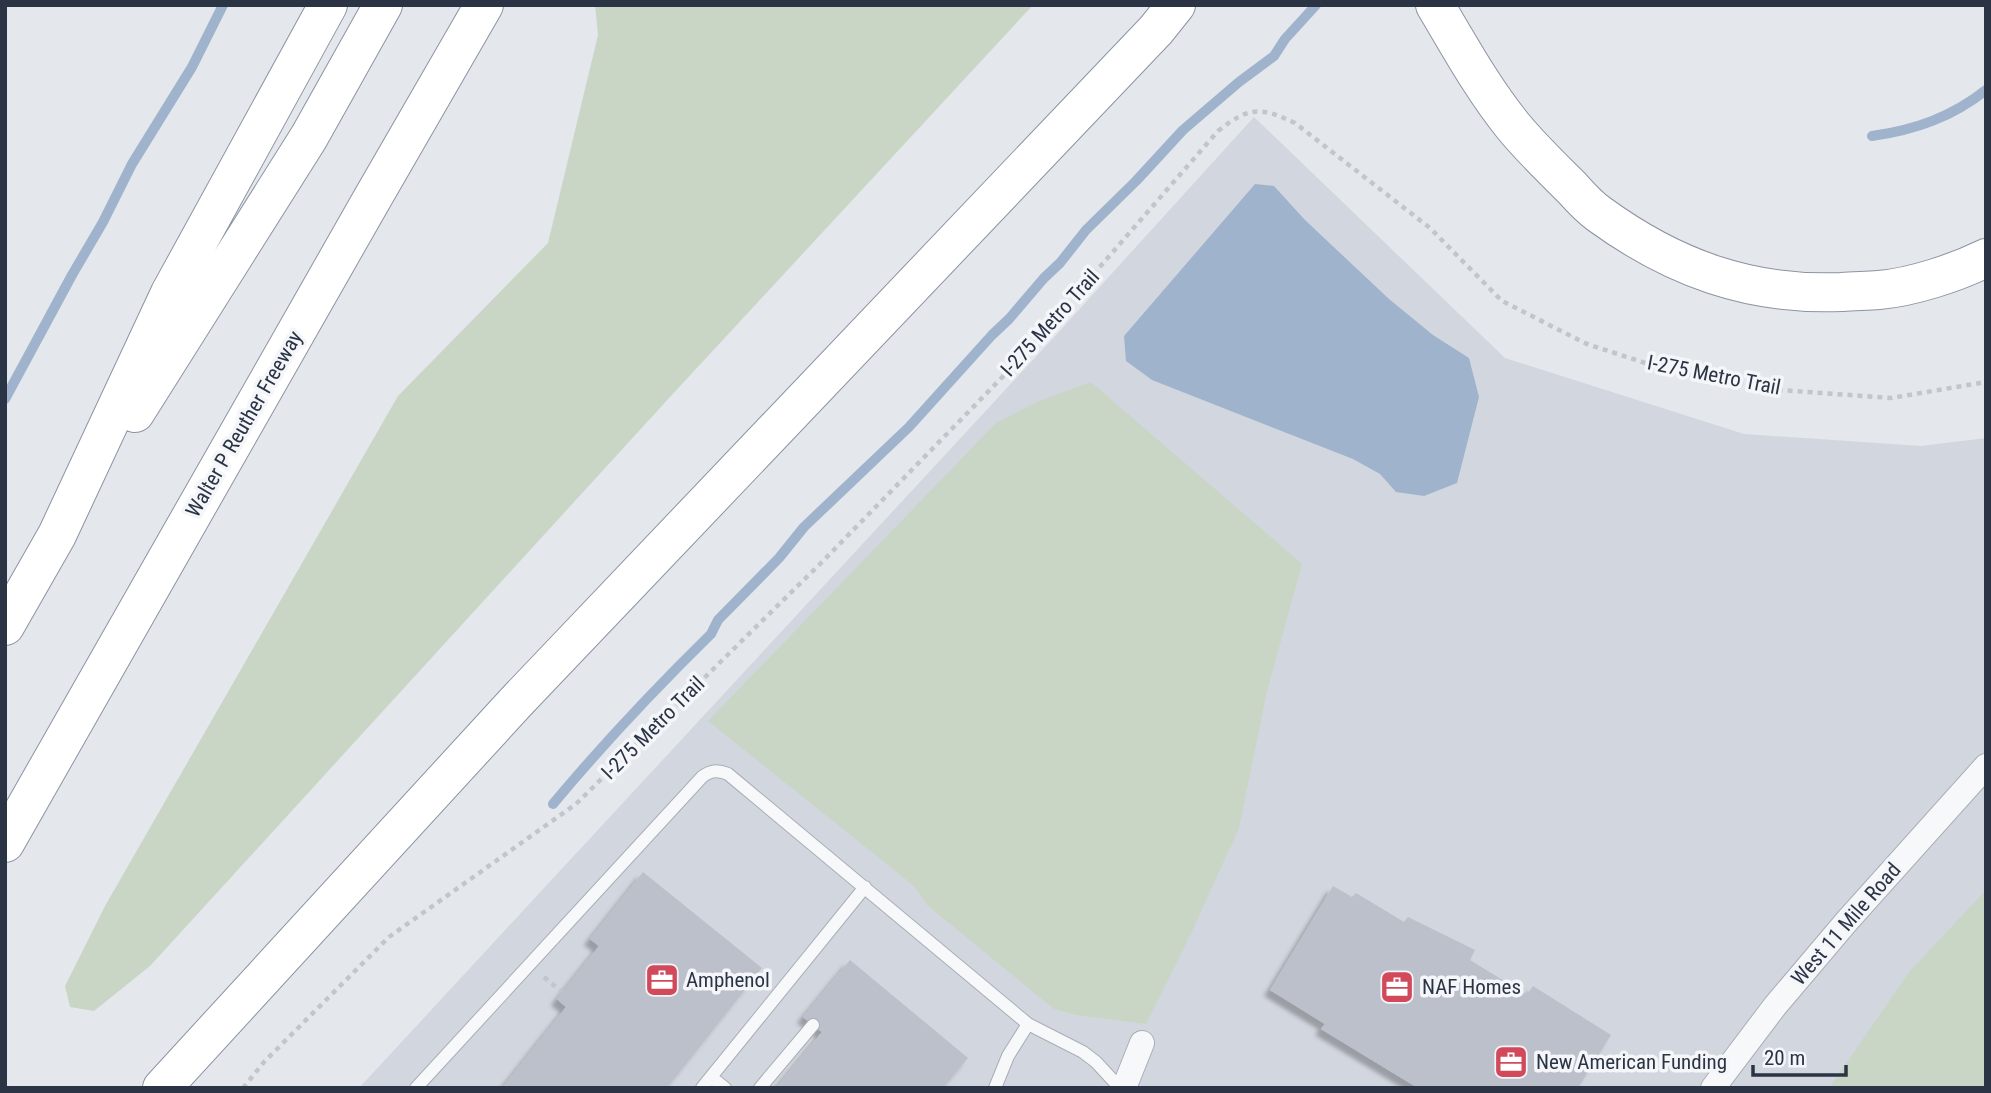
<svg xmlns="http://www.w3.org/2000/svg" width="1991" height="1093" font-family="'Roboto Condensed',sans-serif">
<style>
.built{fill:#d2d6de}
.green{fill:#c9d6c5}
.water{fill:#9fb4cc}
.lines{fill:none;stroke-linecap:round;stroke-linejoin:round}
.stream{stroke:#9fb4cc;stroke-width:10}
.building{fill:#bbc0ca;filter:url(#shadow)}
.lane-casing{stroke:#a9aeb7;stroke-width:14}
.street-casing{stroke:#a9aeb7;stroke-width:26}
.highway-casing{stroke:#8b94a3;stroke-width:40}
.path{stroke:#c2c5cb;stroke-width:4.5;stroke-dasharray:5 5;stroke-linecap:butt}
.lane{stroke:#f7f8fa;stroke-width:12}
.street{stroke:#f7f8fa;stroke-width:24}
.highway{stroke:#fff;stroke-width:38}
.labels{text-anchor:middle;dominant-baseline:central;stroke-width:7;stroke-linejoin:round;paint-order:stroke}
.street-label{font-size:21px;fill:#2b3445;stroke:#f4f6f9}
.poi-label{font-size:21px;fill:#2b3445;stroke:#f4f6f9;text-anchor:start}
</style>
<defs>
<filter id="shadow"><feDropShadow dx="-6" dy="6" stdDeviation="2" flood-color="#0004"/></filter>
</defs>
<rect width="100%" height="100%" fill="#e4e7ec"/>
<path class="built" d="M1254 117 1505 358 1744 434 1921 446 1986 438V1088H359L1056 335Z"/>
<path class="green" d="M595 5H1033L670 397 150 966 94 1011 70 1007 65 986 105 906 398 396 548 243 598 35Z
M1091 382 1302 564 1267 691 1239 828 1194 927 1146 1024 1076 1015 1054 1009 927 905 914 886 708 721 996 423 1039 401Z
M1986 890V1088H1829L1910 971Z"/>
<path class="water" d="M1255 184 1274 186 1305 220 1389 299 1433 335 1469 358 1479 397 1457 483 1424 496 1396 492 1380 474 1353 459 1152 380 1126 361 1124 336Z"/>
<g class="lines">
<path class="stream" d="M1872 136C1915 130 1952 117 1986 90
M5 399 72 275 103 222 132 164 192 67 223 5
M553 804C603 744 656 688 711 634L718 620 779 558 804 527 909 427 992 335 1009 319 1044 278 1060 263 1086 230 1136 181 1183 130 1239 82 1274 56 1285 39 1316 5"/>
</g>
<path class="building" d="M643 872 762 968 667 1088H502L566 1007 557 999 599 946 590 939Z
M1333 886 1352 897 1356 893 1404 922 1408 917 1475 950 1470 960 1527 995 1533 986 1611 1035 1578 1088H1418L1321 1029 1325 1024 1270 990Z
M850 960 968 1058 943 1088H776L822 1032 803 1017Z"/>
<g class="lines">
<g class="lane-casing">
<path id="lane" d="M711 1077 725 1088
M416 1088 702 777C711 770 717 770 728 774L1028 1024 1083 1052 1096 1062 1120 1088
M702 1088 865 887
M760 1088 813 1025
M995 1088 1008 1056 1028 1024"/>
</g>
<g class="street-casing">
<path id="street" d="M1124 1088 1142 1043
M1713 1088 1775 1006 1847 921 1986 766"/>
</g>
<g class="highway-casing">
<path id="highway" d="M1435 5C1460 47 1483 89 1513 126 1531 148 1552 168 1572 188 1580 197 1589 207 1599 214 1673 268 1750 296 1842 292 1854 291 1867 291 1879 290 1913 287 1955 273 1986 258
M135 413 309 137 383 5
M5 626 57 535 170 293 328 5
M5 843 372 199 484 5
M162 1088 516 702 1156 30 1176 5"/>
</g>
<path class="path" d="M544 977 562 992
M243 1088 264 1062 389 937 576 804 822 562 1018 361 1218 131C1249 107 1259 106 1295 123L1430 228 1502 301 1587 344 1670 371 1780 390 1891 398 1986 382"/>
<use href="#lane" class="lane"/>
<use href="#street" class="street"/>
<use href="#highway" class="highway"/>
</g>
<defs>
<g id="office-square" transform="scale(1.75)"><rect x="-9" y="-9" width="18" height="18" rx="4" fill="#d1495b" stroke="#f4f6f9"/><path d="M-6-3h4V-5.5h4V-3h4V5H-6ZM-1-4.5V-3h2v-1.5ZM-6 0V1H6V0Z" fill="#fff"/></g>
</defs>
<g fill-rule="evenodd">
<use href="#office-square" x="662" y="980"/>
<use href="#office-square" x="1397" y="987"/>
<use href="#office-square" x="1511" y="1062"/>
</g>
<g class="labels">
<g class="street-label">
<text transform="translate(1050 323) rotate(-48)">I-275 Metro Trail</text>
<text transform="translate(1714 375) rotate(11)">I-275 Metro Trail</text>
<text transform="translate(244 424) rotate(-60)">Walter P Reuther Freeway</text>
<text transform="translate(653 728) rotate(-45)">I-275 Metro Trail</text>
<text transform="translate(1846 924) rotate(-49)">West 11 Mile Road</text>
</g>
<g class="poi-label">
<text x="686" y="980">Amphenol</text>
<text x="1422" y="987">NAF Homes</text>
<text x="1536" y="1062">New American Funding</text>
</g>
</g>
<rect width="1991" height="1093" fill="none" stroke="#2b3445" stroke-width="14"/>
<path d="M1753 1065v10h93v-10" fill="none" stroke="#2b3445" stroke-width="3.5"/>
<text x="1764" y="1065" font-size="21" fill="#2b3445" stroke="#f4f6f9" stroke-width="5" paint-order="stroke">20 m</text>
</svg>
